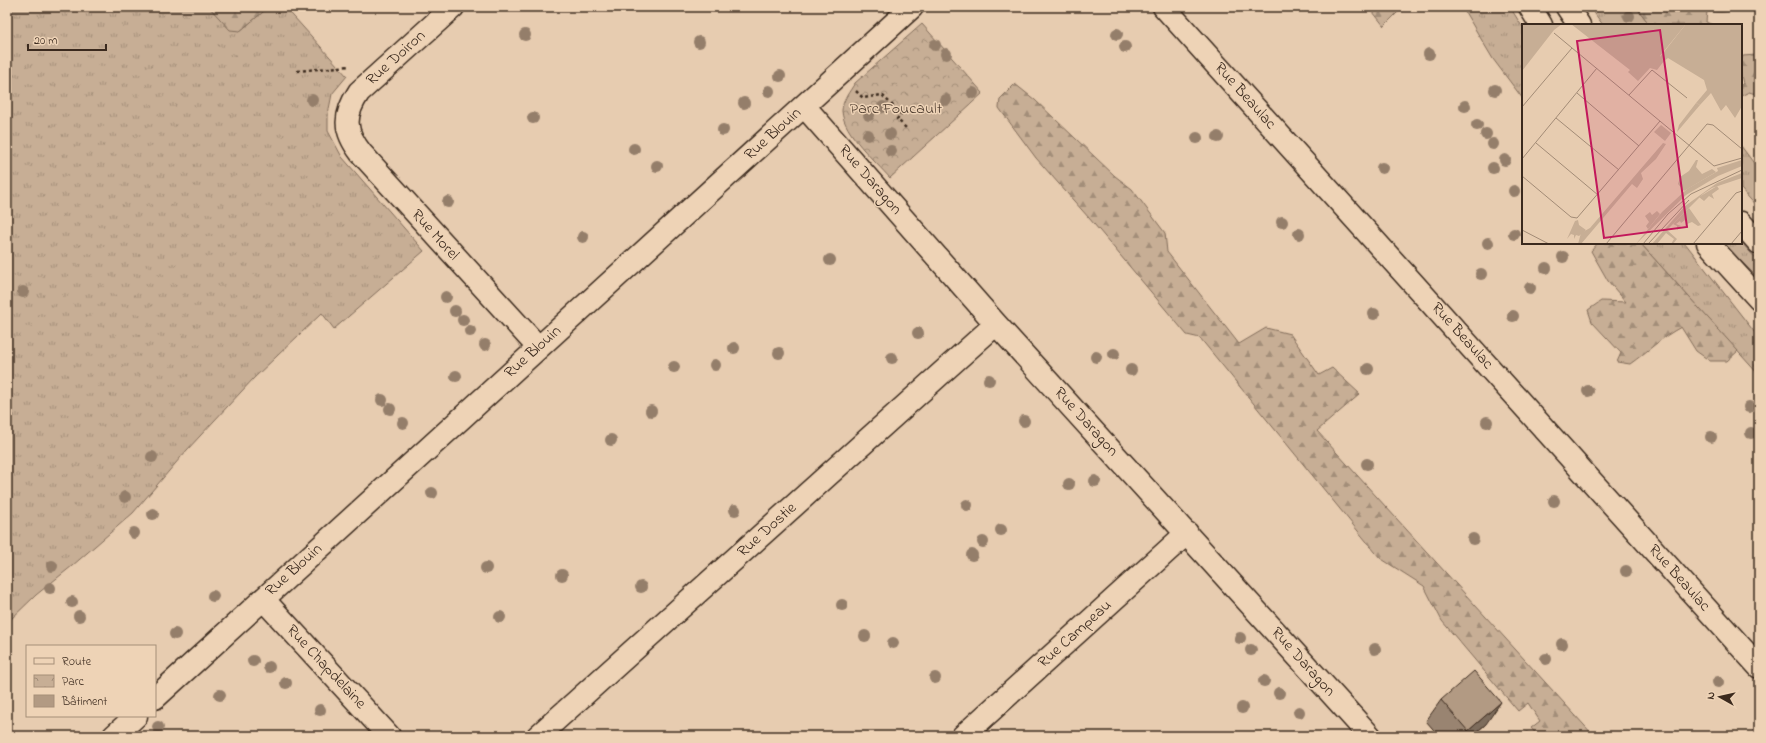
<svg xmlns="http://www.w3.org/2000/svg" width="1766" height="743" font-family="'Indie Flower',sans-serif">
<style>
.grass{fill:url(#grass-tufts);stroke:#816c5a}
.forest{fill:url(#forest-firs);stroke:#816c5a}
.park{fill:url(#park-crowns);stroke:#816c5a}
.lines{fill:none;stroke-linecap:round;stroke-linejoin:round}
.minor-casing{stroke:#3b2a1e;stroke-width:25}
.major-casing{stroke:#3b2a1e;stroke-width:25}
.path{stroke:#3b2a1e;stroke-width:2.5;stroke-dasharray:3 3;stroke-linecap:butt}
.minor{stroke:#eed3b6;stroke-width:22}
.major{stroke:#eed3b6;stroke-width:22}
.tree{fill:#947e6a}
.wall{fill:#998471;stroke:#3b2a1e}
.shaded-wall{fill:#7d6c5c;stroke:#3b2a1e}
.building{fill:#b29a83;stroke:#3b2a1e}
.labels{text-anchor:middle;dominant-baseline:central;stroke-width:3;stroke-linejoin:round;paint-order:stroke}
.street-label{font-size:16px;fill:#3b2a1e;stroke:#eed3b6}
.park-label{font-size:16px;fill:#503e30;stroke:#eed3b6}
.inset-road{fill:none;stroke:#a28b76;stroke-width:1}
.view{fill:#c2185b;fill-opacity:0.15;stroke:#c2185b;stroke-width:2}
.inset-edge{fill:none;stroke:#3b2a1e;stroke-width:2}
</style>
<defs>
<pattern id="grass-tufts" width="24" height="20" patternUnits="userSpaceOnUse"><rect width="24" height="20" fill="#c7ae95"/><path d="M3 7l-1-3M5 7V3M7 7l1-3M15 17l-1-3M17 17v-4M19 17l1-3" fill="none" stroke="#a38e79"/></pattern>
<pattern id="forest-firs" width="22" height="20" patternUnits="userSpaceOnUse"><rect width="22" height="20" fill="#c7ae95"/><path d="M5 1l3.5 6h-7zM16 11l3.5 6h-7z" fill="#a38e79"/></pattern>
<pattern id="park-crowns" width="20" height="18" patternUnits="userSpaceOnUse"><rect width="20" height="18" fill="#c7ae95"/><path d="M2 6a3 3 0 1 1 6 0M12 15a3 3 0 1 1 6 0" fill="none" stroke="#a38e79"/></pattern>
</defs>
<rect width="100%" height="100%" fill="#e7ccb0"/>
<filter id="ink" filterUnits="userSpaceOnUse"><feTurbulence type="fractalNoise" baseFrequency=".025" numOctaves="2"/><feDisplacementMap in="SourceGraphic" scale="8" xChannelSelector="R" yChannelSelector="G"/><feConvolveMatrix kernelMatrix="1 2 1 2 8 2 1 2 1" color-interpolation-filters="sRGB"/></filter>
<g filter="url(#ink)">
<path class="grass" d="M7 7H209L230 29 240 31 269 7H285L347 76 332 94 328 114V131L342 157 424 251 334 329 322 313 254 378 187 450 133 513 72 566 36 595 7 623Z
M1462 7H1510L1523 28V99L1493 59Z
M1590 7H1636L1650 25H1603Z
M1741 146 1759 170V209L1741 189Z
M1741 242 1759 262V279L1723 243Z
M1640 243H1685L1759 338V375Z"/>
<path class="forest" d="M209 7H269L240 31 230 30Z
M1369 7H1403L1384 26Z
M1636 7H1736C1730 14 1716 12 1707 11L1706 22 1713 25H1650Z
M1756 55 1759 57V95L1749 92 1741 96V85L1743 83C1740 75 1740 64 1743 56Z
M1015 84 1035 100 1115 176 1132 189 1165 233 1167 252 1239 344 1266 328 1290 334 1319 375 1332 368 1360 394 1317 431 1594 736H1538L1531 728 1540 721 1528 703 1518 711 1442 621 1424 586 1380 558 1200 338 1187 335 1089 218 1036 158 999 108 1000 99Z
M1598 243H1640L1738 351 1727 361H1710L1696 351 1681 327C1662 337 1647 352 1630 364L1617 362 1621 353 1592 322 1588 310 1601 301 1626 302 1608 281 1591 251Z"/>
<path class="park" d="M922 24 983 93 890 178C876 162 843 133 842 111 842 101 850 91 855 83Z"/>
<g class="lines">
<g class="minor-casing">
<path id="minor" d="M453 7 359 92C343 116 344 131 361 153L538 347
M1164 7 1759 667
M804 106 996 324 1370 736
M263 599 389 736
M155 698 912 7
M114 736 136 716
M538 736 996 324
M963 736 1187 533"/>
</g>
<g class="major-casing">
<path id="major" d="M1530 7 1541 25
M1567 7 1579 25
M1741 223 1759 243
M1708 243 1759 299"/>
</g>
<path class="path" d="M297 71 350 66
M856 91 863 98 882 95 901 114 897 119 906 128"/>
<use href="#minor" class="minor"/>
<use href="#major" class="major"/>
</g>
<g class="tree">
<circle cx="1629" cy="16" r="6"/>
<circle cx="1117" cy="34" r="6"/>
<circle cx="525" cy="35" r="6"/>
<circle cx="699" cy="42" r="6"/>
<circle cx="935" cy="45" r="6"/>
<circle cx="1125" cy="47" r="6"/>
<circle cx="946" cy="54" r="6"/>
<circle cx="1429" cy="54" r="6"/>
<circle cx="780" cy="76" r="6"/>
<circle cx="1495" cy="90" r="6"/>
<circle cx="769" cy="91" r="6"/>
<circle cx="973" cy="93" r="6"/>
<circle cx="312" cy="100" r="6"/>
<circle cx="946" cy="100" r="6"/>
<circle cx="744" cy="103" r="6"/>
<circle cx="1465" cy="106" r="6"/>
<circle cx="883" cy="107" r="6"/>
<circle cx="869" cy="115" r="6"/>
<circle cx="533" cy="118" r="6"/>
<circle cx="1477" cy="125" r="6"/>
<circle cx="723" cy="130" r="6"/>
<circle cx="890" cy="134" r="6"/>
<circle cx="1486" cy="134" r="6"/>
<circle cx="868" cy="135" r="6"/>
<circle cx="1218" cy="137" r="6"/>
<circle cx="1197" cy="138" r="6"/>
<circle cx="1493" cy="144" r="6"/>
<circle cx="634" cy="149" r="6"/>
<circle cx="891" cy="151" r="6"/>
<circle cx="1505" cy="160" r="6"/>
<circle cx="657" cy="166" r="6"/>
<circle cx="1382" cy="168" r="6"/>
<circle cx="1493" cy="168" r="6"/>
<circle cx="1514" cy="191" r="6"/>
<circle cx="448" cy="202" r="6"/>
<circle cx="1282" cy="222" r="6"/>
<circle cx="1299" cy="234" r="6"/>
<circle cx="1514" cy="234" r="6"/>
<circle cx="583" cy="237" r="6"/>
<circle cx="1488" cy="243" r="6"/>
<circle cx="1563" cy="257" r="6"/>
<circle cx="830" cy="260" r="6"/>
<circle cx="1546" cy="268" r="6"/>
<circle cx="1481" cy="274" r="6"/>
<circle cx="1530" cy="288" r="6"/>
<circle cx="23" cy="292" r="6"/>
<circle cx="446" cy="297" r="6"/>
<circle cx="455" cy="311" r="6"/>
<circle cx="1374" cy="314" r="6"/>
<circle cx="1513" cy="316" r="6"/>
<circle cx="463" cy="320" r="6"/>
<circle cx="470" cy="331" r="6"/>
<circle cx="918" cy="333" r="6"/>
<circle cx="485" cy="345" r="6"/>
<circle cx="734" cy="348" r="6"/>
<circle cx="779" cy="353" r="6"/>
<circle cx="1114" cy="354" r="6"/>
<circle cx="1096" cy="357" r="6"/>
<circle cx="892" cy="358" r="6"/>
<circle cx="715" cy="365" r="6"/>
<circle cx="674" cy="367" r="6"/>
<circle cx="1368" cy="369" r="6"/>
<circle cx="1131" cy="370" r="6"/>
<circle cx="456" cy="376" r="6"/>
<circle cx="989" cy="380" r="6"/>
<circle cx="1588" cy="391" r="6"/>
<circle cx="382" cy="400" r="6"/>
<circle cx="1749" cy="407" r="6"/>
<circle cx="390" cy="409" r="6"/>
<circle cx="651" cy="411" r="6"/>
<circle cx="1024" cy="421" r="6"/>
<circle cx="1487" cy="422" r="6"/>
<circle cx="403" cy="423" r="6"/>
<circle cx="1751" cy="433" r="6"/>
<circle cx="1711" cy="437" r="6"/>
<circle cx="611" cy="440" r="6"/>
<circle cx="152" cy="457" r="6"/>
<circle cx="1367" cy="464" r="6"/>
<circle cx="1095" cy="481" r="6"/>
<circle cx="1069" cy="484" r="6"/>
<circle cx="432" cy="493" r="6"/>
<circle cx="125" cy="497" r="6"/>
<circle cx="1554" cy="501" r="6"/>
<circle cx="967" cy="505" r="6"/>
<circle cx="735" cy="510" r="6"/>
<circle cx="153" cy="514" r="6"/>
<circle cx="1001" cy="530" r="6"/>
<circle cx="134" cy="533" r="6"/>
<circle cx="1473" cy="539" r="6"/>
<circle cx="983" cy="542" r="6"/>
<circle cx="972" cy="555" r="6"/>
<circle cx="52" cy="566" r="6"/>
<circle cx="486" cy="568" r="6"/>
<circle cx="1626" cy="571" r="6"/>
<circle cx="562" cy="575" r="6"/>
<circle cx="641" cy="587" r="6"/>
<circle cx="50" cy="588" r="6"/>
<circle cx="213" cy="596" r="6"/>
<circle cx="72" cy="602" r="6"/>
<circle cx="842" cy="605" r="6"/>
<circle cx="79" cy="616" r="6"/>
<circle cx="500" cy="617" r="6"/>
<circle cx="175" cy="634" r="6"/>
<circle cx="865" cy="636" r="6"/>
<circle cx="1240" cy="638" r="6"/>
<circle cx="893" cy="643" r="6"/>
<circle cx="1562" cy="644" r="6"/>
<circle cx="1375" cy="649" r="6"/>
<circle cx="1251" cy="650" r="6"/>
<circle cx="1546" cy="659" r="6"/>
<circle cx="253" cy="661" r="6"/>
<circle cx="269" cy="667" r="6"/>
<circle cx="935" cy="678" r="6"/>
<circle cx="1264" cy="681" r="6"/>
<circle cx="1718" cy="682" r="6"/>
<circle cx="286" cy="683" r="6"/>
<circle cx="1279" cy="693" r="6"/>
<circle cx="220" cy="695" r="6"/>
<circle cx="1242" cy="708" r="6"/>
<circle cx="320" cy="710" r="6"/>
<circle cx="1299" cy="712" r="6"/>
<circle cx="158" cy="727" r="6"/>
</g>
<path class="wall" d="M1441 700 1486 724 1472 736H1439L1426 721Z"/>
<path class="shaded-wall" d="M1501 702 1486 724 1472 736H1465L1468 731Z"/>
<path class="building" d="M1474 671 1501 702 1468 731 1441 700Z
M1527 732 1531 736H1523Z"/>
</g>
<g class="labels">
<g class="street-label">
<text transform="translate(396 58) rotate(-42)">Rue Doiron</text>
<text transform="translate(1245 96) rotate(48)">Rue Beaulac</text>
<text transform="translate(773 134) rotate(-42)">Rue Blouin</text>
<text transform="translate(870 180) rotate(49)">Rue Daragon</text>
<text transform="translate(435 235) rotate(48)">Rue Morel</text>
<text transform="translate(1462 336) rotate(48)">Rue Beaulac</text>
<text transform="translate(533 352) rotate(-42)">Rue Blouin</text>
<text transform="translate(1086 422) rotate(48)">Rue Daragon</text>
<text transform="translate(767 530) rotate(-42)">Rue Dostie</text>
<text transform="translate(294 570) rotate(-42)">Rue Blouin</text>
<text transform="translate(1679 578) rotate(48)">Rue Beaulac</text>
<text transform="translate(1075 634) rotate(-42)">Rue Campeau</text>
<text transform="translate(1303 662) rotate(48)">Rue Daragon</text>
<text transform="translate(326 667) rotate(47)">Rue Chapdelaine</text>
</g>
<g class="park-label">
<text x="896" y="109">Parc Foucault</text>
</g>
</g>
<g transform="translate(1522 24)">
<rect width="220" height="220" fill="#e7ccb0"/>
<path d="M0 0H40L32 6 0 47ZM49 0H164L138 32 142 37 135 46 128 44 116 57 106 48 108 46ZM174 79 178 81 155 108 157 101ZM220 136V142L196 152 164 171 114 220 140 188 165 165 196 147 195 144ZM220 149V154L190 164 181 170 145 206 155 215 151 220H149L152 215 144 209 135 220H130L163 182 195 159ZM56 196 57 201 64 206 57 212 54 211 52 215V211L49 210 45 215 53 197Z" fill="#c7ae95"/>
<path d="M164 0H220V82L213 94 204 81 199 87 189 69 178 81 174 79 185 66 182 56 146 34 142 37 138 33ZM141 119 144 120 134 135 119 149 121 155 115 164 110 160 59 220H56L59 209 68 204ZM174 136H176L174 143 180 150 190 145 194 148 162 167 156 160 158 153 167 147ZM195 162 197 165 190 170 192 175 187 172 182 177 177 173ZM167 184 179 201 176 202 170 198 165 200 163 196 159 199 158 197 154 200 159 202 155 206V202L151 200ZM135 187 138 190 126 205 124 202 127 198 123 192 128 188 130 191Z" fill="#c7ae95"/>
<path d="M139 101 149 109 143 117 132 108Z" fill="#c7ae95"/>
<path class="inset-road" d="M32 9 192 142 220 134M55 69 117 122M107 71 130 46 165 74M0 83 50 24M34 94 97 146M14 119 76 171M0 135 75 44M0 152 49 193 55 194 138 97M0 206 27 220M84 220 185 100 191 101 220 125M121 220 146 190 169 170 220 146M126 220 167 176M171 220 214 169 220 167M209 220 220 207"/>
<path class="view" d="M138 6 165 203 82 214 55 17Z"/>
<rect width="220" height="220" class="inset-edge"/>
</g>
<rect width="1766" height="743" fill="none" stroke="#eed3b6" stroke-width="24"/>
<rect x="12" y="12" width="1742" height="719" fill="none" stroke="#3b2a1e" stroke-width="1.5" filter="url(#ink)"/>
<rect x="26" y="645" width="130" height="72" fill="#eed3b6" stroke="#a68f79"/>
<rect x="34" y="658" width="20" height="6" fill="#eed3b6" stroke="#a68f79"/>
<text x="62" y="665" font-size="12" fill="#3b2a1e">Route</text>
<rect x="34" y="675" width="20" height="12" fill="url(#park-crowns)" stroke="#a68f79"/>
<text x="62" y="685" font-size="12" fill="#3b2a1e">Parc</text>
<rect x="34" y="695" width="20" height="12" fill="#b29a83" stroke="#a68f79"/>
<text x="62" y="705" font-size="12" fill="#3b2a1e">Bâtiment</text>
<g transform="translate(1720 697) rotate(278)" stroke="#eed3b6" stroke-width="3" paint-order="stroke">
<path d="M0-3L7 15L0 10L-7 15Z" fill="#3b2a1e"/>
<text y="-6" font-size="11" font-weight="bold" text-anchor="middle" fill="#3b2a1e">N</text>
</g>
<path d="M28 44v6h78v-6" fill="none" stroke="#3b2a1e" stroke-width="2"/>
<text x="34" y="44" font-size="12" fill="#3b2a1e" stroke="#eed3b6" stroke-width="3" paint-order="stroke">20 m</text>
</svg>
